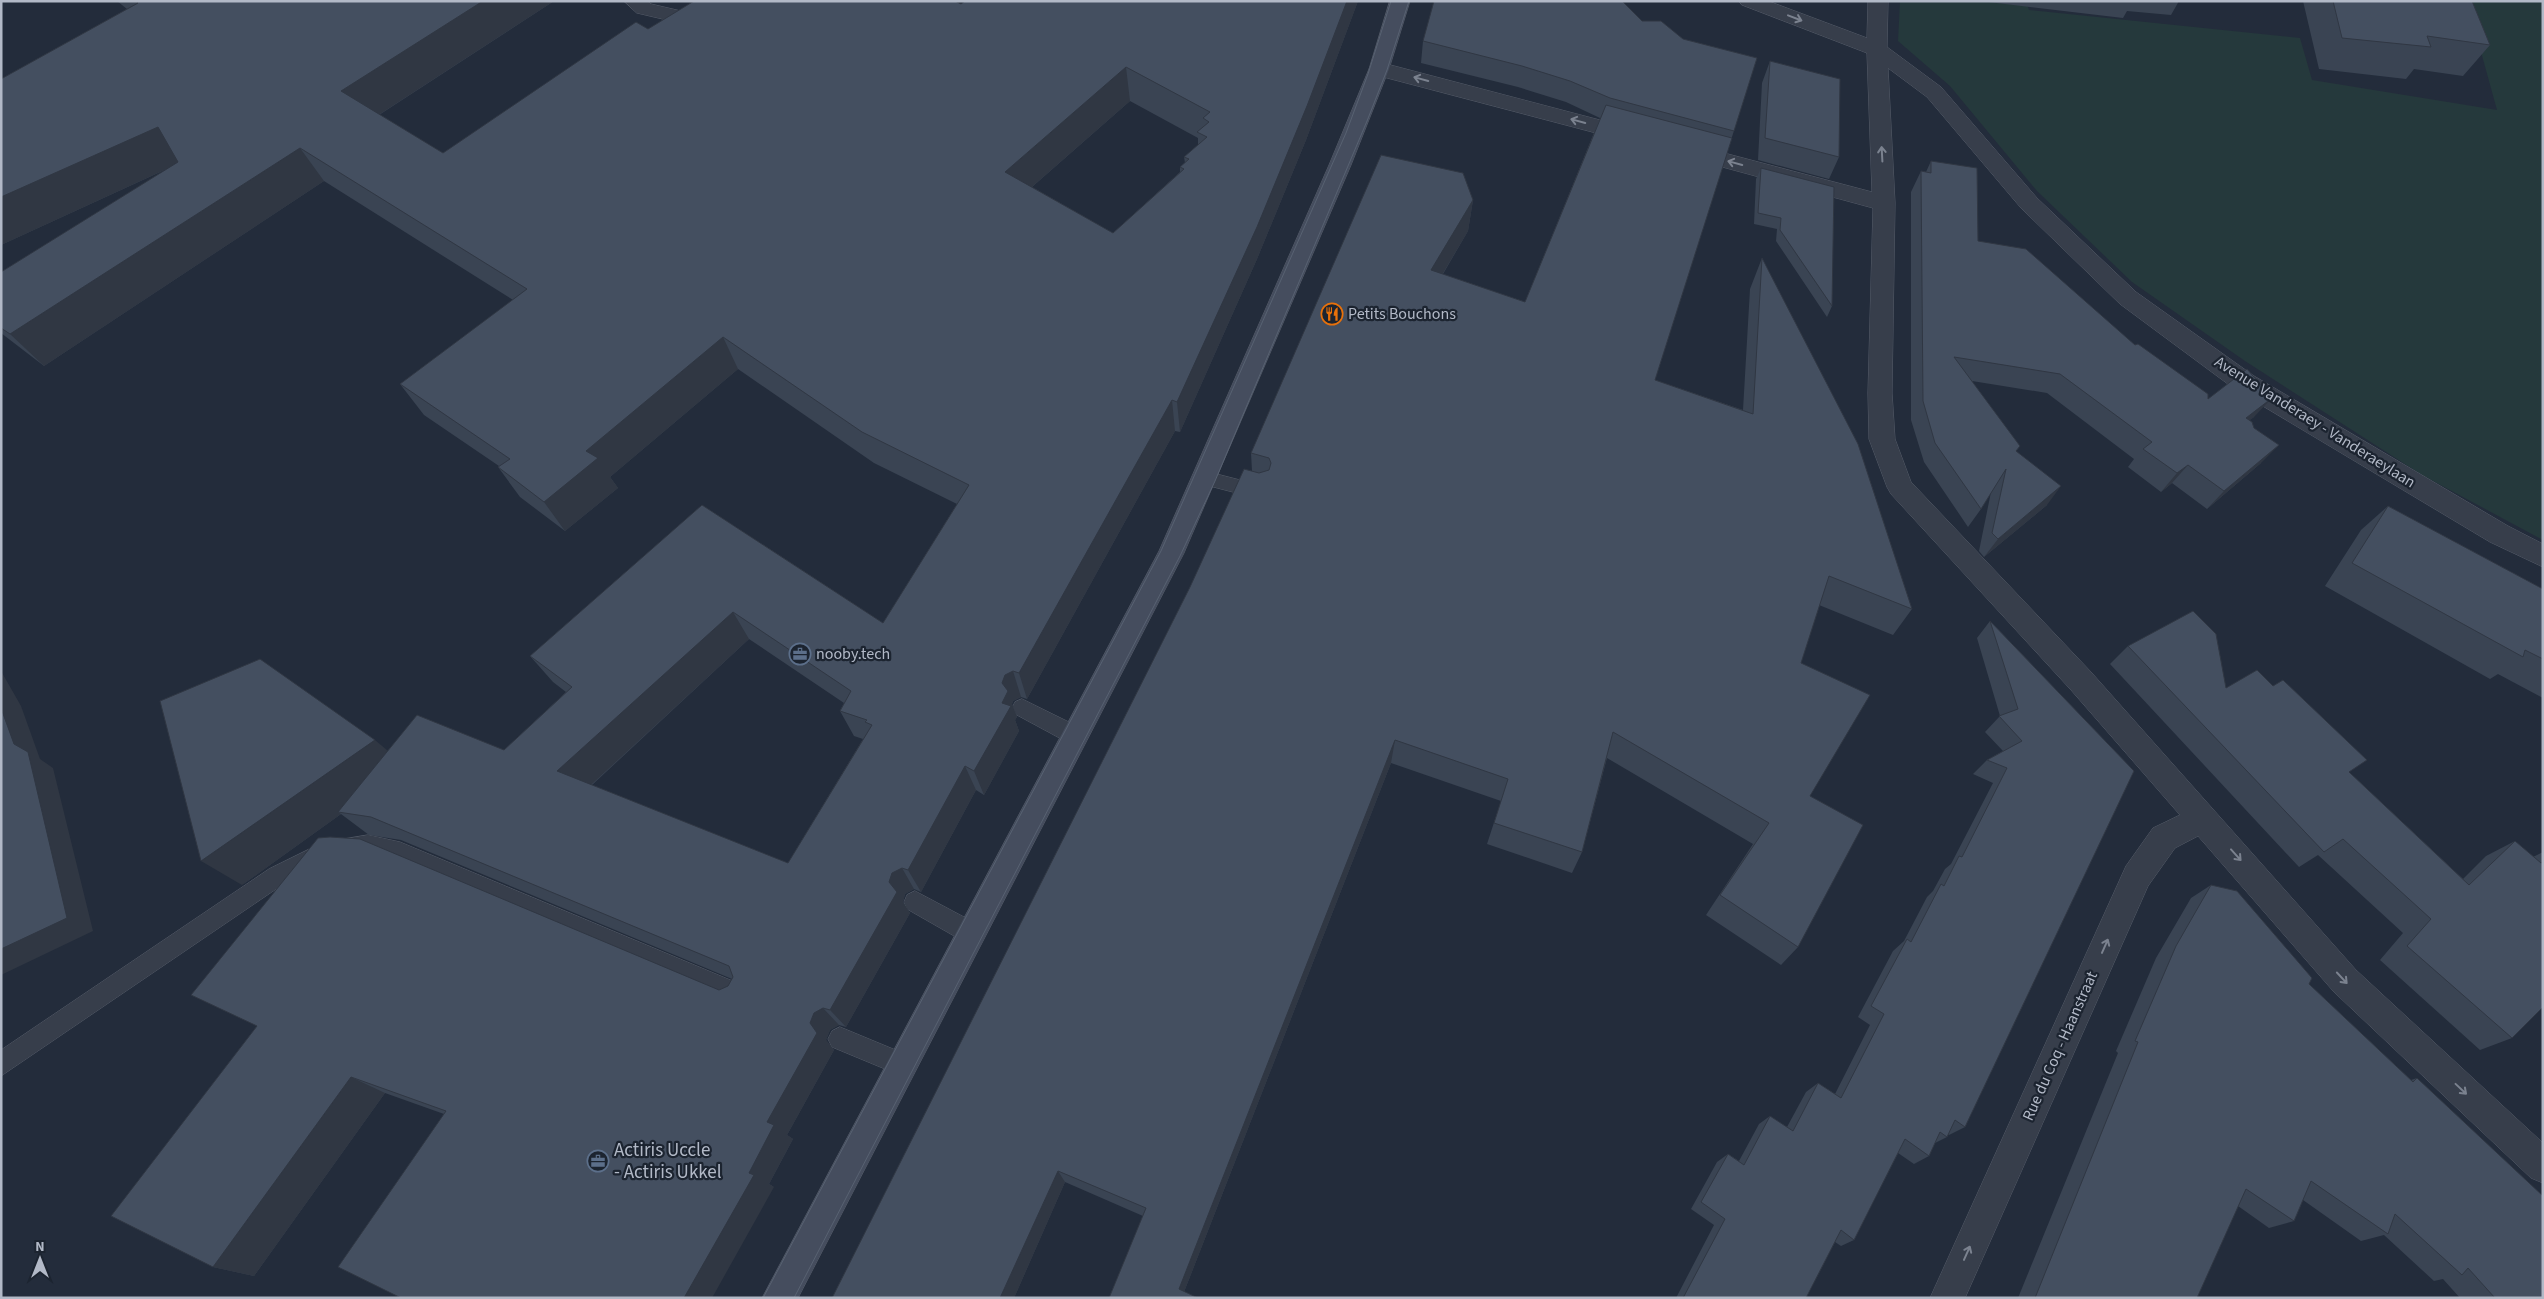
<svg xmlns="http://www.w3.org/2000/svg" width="2544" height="1299" font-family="'Source Sans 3',sans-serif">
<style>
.green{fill:#25393c}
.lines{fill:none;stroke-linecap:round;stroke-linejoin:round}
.lane-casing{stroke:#555c69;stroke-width:1}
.street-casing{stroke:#555c69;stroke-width:1}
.secondary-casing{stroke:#555c69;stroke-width:1}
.lane{fill:#373e4b;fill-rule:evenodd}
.street{fill:#373e4b;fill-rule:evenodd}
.secondary{fill:#454d5e;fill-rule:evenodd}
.tram{stroke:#586272;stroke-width:1}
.wall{fill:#3a4453;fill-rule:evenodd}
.shaded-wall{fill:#303743}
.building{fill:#444f60;stroke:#303743;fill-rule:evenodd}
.oneway{stroke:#7b828f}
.labels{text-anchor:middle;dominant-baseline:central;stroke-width:4.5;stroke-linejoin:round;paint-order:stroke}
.poi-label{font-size:16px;fill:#b2b9c7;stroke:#1c2430;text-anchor:start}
.street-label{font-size:16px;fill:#b2b9c7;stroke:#1c2430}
.near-poi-label{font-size:19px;fill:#b2b9c7;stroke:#1c2430;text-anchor:start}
</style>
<rect width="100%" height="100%" fill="#232c3b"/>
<path class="green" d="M1900 1H2026L2029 10 2300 38 2312 80 2497 110 2467 1H2543V540L2422 475 2245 361 2132 282 2037 191 1950 86 1898 41Z"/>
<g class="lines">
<g class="lane-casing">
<path id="lane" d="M1205 471 1267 487 1269 492 1267 497 1260 499 1198 483 1196 478 1198 473Z
M1022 699 1081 728 1084 735 1081 742 1074 744 1067 742 1015 714 1012 708 1015 702Z
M368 835 400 842 747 987 750 995 747 1003 739 1006 391 859C376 856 359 858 345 853L342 846 345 839Z
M320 844 328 847 331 854 328 861 285 883 1 1076V1050L269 869Z
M915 891 979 925 982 933 979 941 971 944 963 941 907 909 904 902 907 895Z
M840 1027 910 1056 914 1064 910 1072 902 1076 832 1047 828 1039 832 1031Z"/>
</g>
<g class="street-casing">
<path id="street" d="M624 1H647L651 4 681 11 699 1H724L721 5 684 24 637 13Z
M1739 1H1768L1867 38 1868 1H1888L1887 47 1941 87 2037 198 2136 292 2254 376 2508 526 2543 544V567L2490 542 2236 390 2120 304 2021 208 1927 97 1888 68 1895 203 1892 393 1895 439 1911 482 2091 672 2356 970 2543 1143V1183L2531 1178 2334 992 2198 836 2175 848 2148 886 1965 1298H1930L2126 866 2153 828 2180 815 2071 690 1891 494 1887 487 1869 439 1868 393 1873 208 1682 156 1679 151 1682 146 1690 144 1872 192 1867 53 1742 5Z
M1379 62 1634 129 1642 131 1645 136 1642 141 1634 143 1372 74 1369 69 1372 64Z"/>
</g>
<g class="secondary-casing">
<path id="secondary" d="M1390 1H1410L1389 69 1351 165 1184 553 798 1298H762L1159 551 1329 165 1369 69Z"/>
</g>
<use href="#lane" class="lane"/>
<use href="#street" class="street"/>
<use href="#secondary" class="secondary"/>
<path class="tram" d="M763 1298 1161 551 1346 133 1368 74 1391 1
M794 1298 1180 556 1215 481 1367 121 1387 70 1409 1"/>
</g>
<path class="wall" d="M117 1H554L379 115 443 153 648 29 961 4 965 1H1358L1306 140 1257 259 1180 432 1175 431 1027 699 1021 697 1013 701 1012 704 1017 717 1015 720 1019 731 984 795 976 790 921 892 914 889 905 894 903 902 910 913 846 1027 839 1025 830 1030 826 1040 834 1050 787 1135 793 1139 769 1184 774 1187 444 1114 385 1093 254 1276 213 1267 257 1026 719 990 728 986 732 979 401 840 369 835 341 814 242 885 388 751 504 750 566 692 553 682 530 656 702 505 883 623 957 504 874 463 738 369 610 477 618 488 565 531 520 497 498 467 499 466 424 415 400 384 513 300 324 181 44 366 1 333V272L169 168 1 245V79L127 9ZM1130 101 1198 138V145L1184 157 1185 163 1180 167V172L1113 233 1032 187ZM749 639 844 703 840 711 854 736 863 739 788 863 592 785Z
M1980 1H2179L2171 15 2127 11 2123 18Z
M2303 1H2472L2490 45 2463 76 2414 69 2406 79 2319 69Z
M1642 21 1683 39 1757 58 1655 380 1743 410 1750 289 1762 258 1912 609 1893 635 1819 605 1801 663 1810 796 1798 947 1781 965 1706 915 1753 844 1607 758 1582 852 1572 873 1487 844 1501 801 1391 763 1184 1292 1109 1298 1143 1216 1065 1182 1014 1298H832L1252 471 1251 453 1473 200 1468 231 1443 274 1525 302 1600 118 1566 102 1518 87 1421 63 1423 41Z
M1770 61 1839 157 1829 179 1758 160 1762 83Z
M1931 161 1978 241 2135 345 2208 399 2254 417 2249 420 2261 463 2207 509 2172 483 2161 492 2128 467 2134 459 2047 393 1972 381 2016 451 2047 505 1984 557 1979 551 1991 492 1981 509 1968 527 1924 462 1911 420V192L1921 171 1926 172Z
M1761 168 1832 306 1827 317 1776 241 1777 229 1754 224 1756 179Z
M2388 506 2543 589V698L2498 674 2490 679 2325 586 2361 530Z
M1990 621 2134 771 1965 1127 1949 1135 1948 1134 1947 1137 1935 1143 1929 1156 1914 1164 1898 1153 1854 1240 1841 1246 1835 1242 1806 1298H1676L1714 1225 1691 1209 1717 1162 1728 1154 1739 1161 1759 1124 1770 1116 1787 1127 1806 1092 1818 1083 1835 1094 1870 1025 1858 1017 1893 951 1904 941 1927 897 1933 891 1945 869 1951 864 1993 783 1973 774 1987 760 2003 751 1985 732 2000 716 1977 638Z
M2128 646 2226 688 2349 772 2463 879 2486 856 2515 841 2533 857 2543 852V1007L2512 1038 2480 1050 2380 960 2403 933 2318 855 2299 867 2110 664Z
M2211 885 2309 984 2411 1080 2417 1078 2543 1298H2460L2443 1279 2434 1281 2384 1235 2361 1241 2303 1200 2294 1221 2269 1228 2238 1206 2197 1298H2018L2118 1053 2116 1051 2156 958 2191 898Z"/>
<path class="shaded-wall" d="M483 1H554L363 125 341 91Z
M1347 1H1358L1306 140 1257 259 1180 432 1177 402Z
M1126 67 1130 101 1011 205 1005 172Z
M158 127 186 160 1 245V197Z
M300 148 324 181 44 366 10 334Z
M1473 200 1468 231 1427 300 1431 270Z
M723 337 738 369 610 477 618 488 565 531 544 502 586 451Z
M2272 398 2254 417 2229 437 2246 418Z
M1172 400 1175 431 1027 699 1019 673Z
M2279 445 2261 463 2207 509 2224 491Z
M2188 465 2172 483 2161 492 2177 473Z
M2061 486 2047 505 1984 557 1998 539Z
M733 612 749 639 580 795 557 771Z
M1 671 21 706 40 759 53 768 93 931 1 975V949L14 744 1 708Z
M1013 671 1021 697 1013 701 1012 704 1017 717 1015 720 1019 731 984 795 974 771 1002 703V683L1005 675Z
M375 740 407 767 338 812 341 814 242 885 201 861Z
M1395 740 1391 763 1182 1297 1179 1289Z
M965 766 976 790 921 892 908 870Z
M902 868 914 889 905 894 903 902 910 913 846 1027 830 1010 889 882 892 873Z
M823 1008 839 1025 830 1030 826 1040 834 1050 787 1135 793 1139 769 1184 774 1187 712 1298H684L749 1173 767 1122 814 1013Z
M351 1077 385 1093 254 1276 213 1267Z
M1058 1171 1065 1182 1014 1298H1000Z"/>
<path class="building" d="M136 1H483L341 91 443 153 636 22 648 29 694 1H955L961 4 965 1H1347L1307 106 1257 227 1177 402 1172 400 1019 673 1013 671 1005 675 1002 683 1008 691 1002 703 1011 706 974 771 965 766 908 870 902 868 892 873 889 882 897 892 830 1010 823 1008 814 1013 810 1023 817 1033 767 1122 774 1125 749 1173 754 1175 684 1298H401L338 1267 446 1111 351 1077 213 1267 111 1216 257 1026 191 995 318 838 330 837 360 839 719 990 728 986 733 977 729 966 371 817 338 812 417 715 504 750 572 687 530 656 702 505 883 623 969 485 862 432 723 337 586 451 598 458 544 502 498 467 510 459 400 384 527 289 300 148 10 334 1 328V272L178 162 158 127 1 197V79L138 3ZM1126 67 1210 112 1203 118 1209 122 1197 132 1207 137 1184 157 1189 159 1180 167 1184 169 1113 233 1005 172ZM733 612 851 691 840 711 867 720 865 722 872 725 788 863 557 771Z
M1434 1H1622L1642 21H1661L1683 39 1757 58 1734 131 1610 98 1570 81 1522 66 1423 41Z
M2333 1H2472L2490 45 2427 36 2431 47 2342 38Z
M1770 61 1840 79 1839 157 1765 138Z
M1606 105 1732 138 1655 380 1753 414 1762 258 1858 444 1912 609 1829 576 1801 663 1870 695 1810 796 1863 825 1798 947 1720 895 1769 823 1613 732 1582 852 1494 823 1508 779 1395 740 1179 1289 1198 1298H1109L1146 1208 1058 1171 1000 1298H832L1190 587 1244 469 1259 473 1269 470 1271 463 1269 458 1251 453 1381 155 1463 173 1473 200 1431 270 1525 302Z
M1931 161 1977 168 1978 241 2026 249 2135 345 2138 344 2208 394V399L2247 369 2272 398 2246 418 2252 422 2254 428 2279 445 2224 491 2188 465 2177 473 2143 449 2152 442 2060 374 1954 357 2020 446 2016 451 2061 486 1998 539 1992 533 2006 469 1981 509 1935 443 1923 401 1921 171 1931 173Z
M1761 168 1834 187 1832 306 1780 230 1781 218 1758 213Z
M2388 506 2543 589V659L2525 650 2523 657 2352 563Z
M2193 611 2216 634 2226 688 2257 670 2273 686 2283 680 2367 760 2349 772 2469 885 2515 841 2541 863 2543 862V1007L2512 1038 2407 946 2431 919 2343 839 2324 852 2128 646Z
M1990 621 2134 771 1965 1127 1955 1120 1947 1137 1940 1132 1929 1156 1905 1139 1854 1240 1841 1230 1806 1298H1683L1725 1219 1701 1202 1728 1154 1744 1165 1770 1116 1793 1131 1818 1083 1841 1098 1884 1014 1871 1006 1907 939 1911 942 1941 884 1944 886 1959 856 1962 857 2007 768 1987 760 2022 741 1999 716 2018 709Z
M260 659 375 740 201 861 160 701Z
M1 708 14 744 28 752 67 918 1 949Z
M2211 885 2237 891 2312 978 2309 984 2413 1082 2417 1078 2543 1196V1298H2495L2468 1268 2462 1275 2395 1214 2388 1234 2311 1181 2294 1221 2246 1189 2197 1298H2035L2138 1042 2135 1041 2176 946Z"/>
<defs><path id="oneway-shaft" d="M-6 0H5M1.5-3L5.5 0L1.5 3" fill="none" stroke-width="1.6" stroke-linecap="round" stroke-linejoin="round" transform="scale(1.25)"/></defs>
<g class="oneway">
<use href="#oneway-shaft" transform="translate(1795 18) rotate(21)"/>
<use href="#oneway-shaft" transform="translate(1421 79) rotate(-165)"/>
<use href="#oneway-shaft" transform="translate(1578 121) rotate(-165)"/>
<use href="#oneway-shaft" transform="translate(1882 154) rotate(-93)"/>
<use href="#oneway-shaft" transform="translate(1735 163) rotate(-165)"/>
<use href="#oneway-shaft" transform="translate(2236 855) rotate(48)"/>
<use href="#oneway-shaft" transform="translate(2105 946) rotate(-66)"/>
<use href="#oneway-shaft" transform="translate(2342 978) rotate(47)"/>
<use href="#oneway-shaft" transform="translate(2461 1089) rotate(43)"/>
<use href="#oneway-shaft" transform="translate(1967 1253) rotate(-66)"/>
</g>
<defs>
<g id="restaurant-ring" transform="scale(1.125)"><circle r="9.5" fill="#1c2430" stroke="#e8710a" stroke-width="1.5"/><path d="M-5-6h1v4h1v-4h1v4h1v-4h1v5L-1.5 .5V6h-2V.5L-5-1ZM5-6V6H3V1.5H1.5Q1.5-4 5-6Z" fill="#e8710a"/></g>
<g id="office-ring" transform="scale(1.125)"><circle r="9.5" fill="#1c2430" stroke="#5c6f8a" stroke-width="1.5"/><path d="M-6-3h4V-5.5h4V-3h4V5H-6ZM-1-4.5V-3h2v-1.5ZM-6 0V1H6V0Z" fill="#5c6f8a"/></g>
</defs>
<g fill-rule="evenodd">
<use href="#restaurant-ring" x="1332" y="314"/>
<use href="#office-ring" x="800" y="654"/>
<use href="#office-ring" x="598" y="1161"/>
</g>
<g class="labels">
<g class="poi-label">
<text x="1348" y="314">Petits Bouchons</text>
<text x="816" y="654">nooby.tech</text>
</g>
<g class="street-label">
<text transform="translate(2315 422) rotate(32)">Avenue Vanderaey - Vanderaeylaan</text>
<text transform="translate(2060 1046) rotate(-66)">Rue du Coq - Haanstraat</text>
</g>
<g class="near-poi-label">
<text x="614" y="1150">Actiris Uccle<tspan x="614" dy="22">- Actiris Ukkel</tspan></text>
</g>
</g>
<rect width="2544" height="1299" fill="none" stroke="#b2b9c7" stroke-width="5"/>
<g transform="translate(40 1259)" stroke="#1c2430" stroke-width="4" paint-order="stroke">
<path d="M0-4L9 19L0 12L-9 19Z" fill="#b2b9c7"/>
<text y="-8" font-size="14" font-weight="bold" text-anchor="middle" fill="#b2b9c7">N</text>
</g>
</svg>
